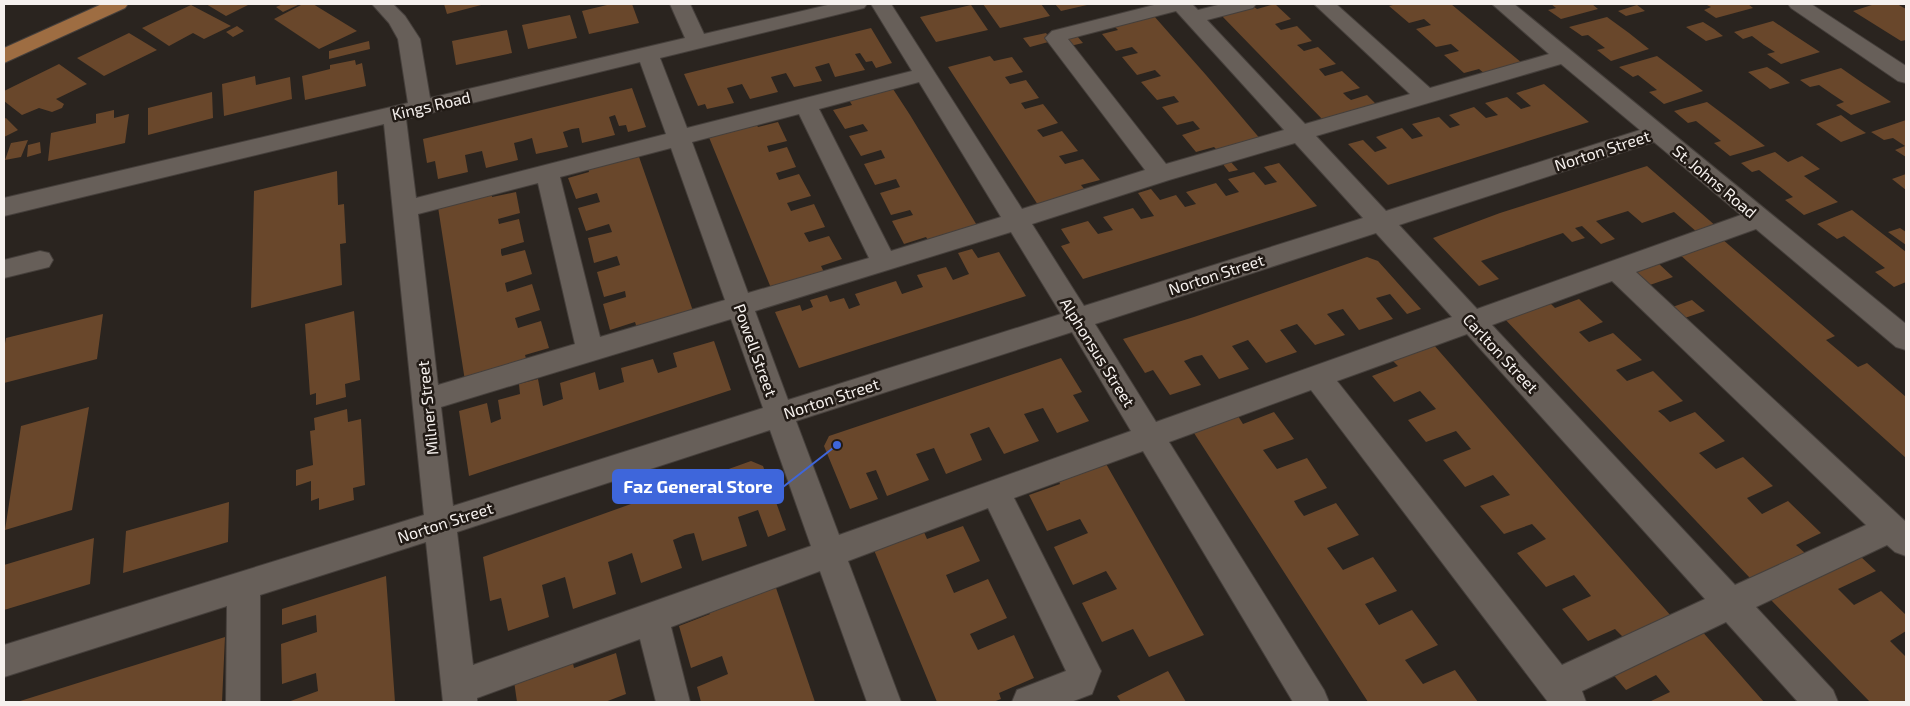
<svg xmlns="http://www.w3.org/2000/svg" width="1910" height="706" font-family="'Exo 2',sans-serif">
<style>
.building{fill:#69472b}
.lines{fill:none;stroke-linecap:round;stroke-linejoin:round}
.minor-casing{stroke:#453f3b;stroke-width:2}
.major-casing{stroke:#453f3b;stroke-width:2}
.minor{fill:#675f59;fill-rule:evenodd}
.major{fill:#9e6d42;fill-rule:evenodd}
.labels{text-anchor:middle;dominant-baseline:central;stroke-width:5;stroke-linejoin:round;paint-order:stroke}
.street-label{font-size:16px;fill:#f6f1ee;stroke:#211a15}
.leader{fill:none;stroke:#3e66db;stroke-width:2}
.callout-dot{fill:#3e66db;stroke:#211a15;stroke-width:2}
.callout{fill:#3e66db;stroke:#3e66db;stroke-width:2}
.callout-label{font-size:18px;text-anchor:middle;font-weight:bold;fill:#fff}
</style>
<rect width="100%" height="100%" fill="#2a241f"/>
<path class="building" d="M206 4H250L226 16Z
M283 4H300L283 12 276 7Z
M303 4H313L357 31 319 49 274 19Z
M444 4H485L447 14Z
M606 4H632L639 23 589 34 582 11 607 5Z
M983 4H1041L1050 16 1000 28Z
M1055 4H1087V5L1061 11Z
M1275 4 1291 19 1275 24 1281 30 1297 26 1312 41 1297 45 1304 51 1318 47 1336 64 1319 69 1325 76 1342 71 1360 88 1343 93 1347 97 1351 100 1367 95 1377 105 1323 120 1221 15 1254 7 1257 9Z
M1397 4H1451L1522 63 1485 74 1479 69 1464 73 1444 55 1459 51 1451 44 1436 47 1416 29 1431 25 1424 19 1409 23 1389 6Z
M1551 4H1592L1598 9 1561 19 1548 10 1556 8Z
M1705 4H1748L1753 8 1716 18 1704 10 1711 7Z
M1875 4H1897L1906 9V40L1901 41 1853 11Z
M191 5 231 26 204 39 193 33 169 46 142 28Z
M971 5 988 30 936 42 920 17Z
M1637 5 1645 11 1626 16 1618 11Z
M570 15 577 38 528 49 522 25Z
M1154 16 1206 75 1262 141 1220 153 1214 147 1196 152 1182 135 1200 129 1193 121 1177 125 1162 107 1179 102 1174 96 1157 100 1141 82 1161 76 1155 70 1137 75 1122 57 1138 53 1132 47 1116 51 1102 34 1118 30 1114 26Z
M1607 17 1629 33 1649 49 1611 61 1597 50 1605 48 1588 35 1582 36 1569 27Z
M1773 21 1794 35 1820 52 1781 64 1767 54 1775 52 1764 45 1752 36 1743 39 1734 32Z
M1703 22 1714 29 1723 36 1706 41 1686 27Z
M237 26 244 31 233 37 226 32Z
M871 28 892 63 876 68 872 61 866 62 860 53 855 54 865 70 835 77 829 63 815 67 822 81 794 87 786 73 771 77 778 92 750 99 742 84 727 88 734 103 707 109 705 104 698 106 684 74Z
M507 30 512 53 456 65 452 41Z
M129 33 157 50 104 76 77 58Z
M1046 33 1052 41 1030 47 1023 38Z
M1077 36 1083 43 1070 46 1065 39Z
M369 41 370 49 329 59V51Z
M990 56 994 61 1012 57 1023 72 1005 77 1010 84 1026 80 1039 98 1021 103 1025 109 1043 104 1058 123 1037 130 1043 137 1062 131 1078 151 1059 156 1065 164 1083 159 1100 180 1081 185 1085 190 1038 205 948 67Z
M1657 56 1681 74 1703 91 1664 104 1649 92 1657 90 1638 75 1633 77 1619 67Z
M355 60 356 65 362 63 366 86 305 100 302 76 330 69V65Z
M59 64 87 84 56 99 64 104 62 108 52 112 39 108 22 115 4 101V91Z
M1767 67 1778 74 1790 83 1770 89 1748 72Z
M1841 68 1864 84 1891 102 1851 115 1836 105 1844 102 1832 94 1819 85 1810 87 1800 80Z
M255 76 256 85 290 77 292 99 224 116 222 84Z
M1544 84 1589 122 1388 185 1348 144 1363 140 1375 152 1387 148 1376 137 1402 128 1412 139 1423 136 1412 124 1439 117 1450 128 1460 125 1449 115 1474 107 1486 118 1498 115 1485 103 1507 97 1521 109 1531 106 1516 93Z
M632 88 646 127 628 132 626 125 619 126 615 115 609 117 615 135 582 143 579 128 572 129 563 132 568 147 536 154 532 138 522 141 514 143 518 160 486 168 482 151 465 155 468 172 438 179 435 161 427 163 423 139Z
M893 89 910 115 978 227 929 242 926 237 904 244 892 221 913 215 910 210 891 215 880 193 900 187 896 179 875 185 864 164 885 158 881 150 861 156 849 136 868 131 863 124 845 129 833 110 852 105 849 100Z
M212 92 213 118 148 135V108Z
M1707 102 1735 123 1765 146 1730 156 1714 143 1721 141 1696 121 1688 123 1674 111Z
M114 110V118L129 114 125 143 48 161 51 133 96 123V114Z
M1841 115 1854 125 1866 133 1841 142 1816 124Z
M6 118 18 130 4 137V119Z
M1906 120V157L1895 150 1905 146 1893 138 1884 140 1871 132Z
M778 122 787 141 767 146 769 152 787 147 796 167 776 173 779 180 799 174 811 196 787 203 791 211 814 204 825 227 804 233 809 242 829 236 842 259 821 266 824 272 771 288 708 135 756 124 758 127Z
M28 140 21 157 5 160 11 143Z
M40 142 41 153 27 157 28 145Z
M1775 152 1788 162 1802 156 1820 169 1804 176 1838 202 1804 215 1785 200 1793 197 1759 170 1752 172 1741 163Z
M638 154 693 311 637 328 635 322 610 330 603 304 626 297 625 291 604 297 597 272 620 265 617 256 594 263 588 238 612 232 609 224 586 231 578 208 600 202 597 193 576 199 568 178 589 172 588 167Z
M1230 161 1238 170 1229 172 1222 163Z
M1279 163 1317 206 1083 279 1061 246 1070 243 1061 229 1088 221 1098 234 1113 230 1103 217 1133 208 1141 219 1154 216 1138 193 1151 189 1160 200 1176 195 1185 207 1196 204 1186 192 1216 183 1226 196 1239 192 1228 179 1254 172 1265 185 1277 182 1264 167Z
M1647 166 1717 227 1698 233 1674 212 1642 223 1628 211 1596 221 1615 239 1601 244 1582 226 1575 228 1585 238 1572 242 1563 233 1481 261 1499 279 1479 286 1433 238 1500 213Z
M337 171 338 205 344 204 346 243 340 244 342 285 251 308 254 191Z
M1906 174V190L1892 179Z
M516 192 520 213 498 219 499 224 519 219 524 242 501 249V253L502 256 525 250 532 274 505 283 506 288 507 292 532 284 540 310 515 318 518 328 541 321 549 348 525 355 527 362 465 381 438 207 492 193V197Z
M1852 210 1906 252V282L1894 287 1875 272 1885 268 1844 236 1837 239 1817 224Z
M1900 228 1906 232V245L1888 232Z
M1722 239 1835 336 1826 340 1858 367 1867 363 1906 397V458L1678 253Z
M972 249 978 258 999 252 1026 296 799 368 775 312 800 305 802 311 813 307 810 300 827 295 830 302 844 298 849 309 860 305 855 294 896 281 902 294 923 287 917 275 946 267 953 280 969 274 958 253Z
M1367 257 1378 261 1421 309 1407 314 1390 294 1376 298 1393 319 1359 330 1343 309 1336 311 1327 314 1345 335 1315 345 1297 324 1280 330 1297 352 1266 363 1248 340 1232 346 1249 369 1219 379 1202 355 1194 357 1184 361 1201 385 1170 395 1153 370 1145 373 1123 339 1194 317Z
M1658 263 1673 277 1644 287 1633 272Z
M1579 299 1603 322 1579 332 1589 342 1613 333 1642 360 1616 370 1627 381 1653 371 1683 401 1658 411 1664 416 1670 422 1695 412 1725 441 1699 453 1716 469 1743 457 1773 486 1747 498 1762 514 1788 501 1821 533 1796 545 1805 553 1750 578 1502 316 1547 300 1555 308Z
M1692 300 1705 311 1679 320 1667 309Z
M354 311 360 380 345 384 346 397 316 405V393L310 395 305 324Z
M103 314 97 359 4 383V349L6 338Z
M714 341 731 390 469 476 459 411 487 403 491 423 501 419 498 400 520 394 519 384 538 379 543 406 563 399 560 383 595 372 599 390 624 382 621 368 653 359 658 373 677 367 673 353Z
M1433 344 1561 491 1672 617 1624 638 1615 629 1588 641 1562 609 1591 596 1574 575 1546 587 1517 553 1546 539 1532 524 1504 534 1480 506 1510 495 1493 475 1465 487 1443 460 1471 449 1456 431 1426 442 1408 420 1436 409 1420 391 1394 402 1372 376 1398 366 1392 360Z
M1061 358 1082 392 1073 395 1089 421 1057 433 1043 408 1024 414 1039 441 1004 454 989 427 970 434 982 460 946 474 934 448 916 454 929 480 887 496 876 470 866 473 878 499 850 509 824 446 829 436Z
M89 407 72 510 5 530 21 426Z
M347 409 348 422 361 419 365 485 353 488 354 500 319 510V498L311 501V481L296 486V470L313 465 310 431 315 430 314 418Z
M1274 412 1294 439 1263 450 1277 469 1307 458 1327 488 1294 501 1298 508 1304 516 1336 503 1359 535 1327 548 1343 570 1373 557 1397 591 1365 604 1379 625 1412 610 1438 645 1405 660 1423 684 1455 670 1478 702H1368L1194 433 1238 416 1243 424Z
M751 461 763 466 786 530 768 537 758 510 738 517 747 546 702 561 694 533 685 535 673 540 682 568 641 583 632 553 619 558 608 562 616 594 573 609 565 577 542 585 549 617 508 631 501 598 490 601 483 557Z
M1105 462 1204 635 1149 657 1133 629 1102 642 1082 603 1117 589 1106 571 1073 585 1054 547 1088 533 1080 519 1047 531 1029 495 1060 484 1058 479Z
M229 502 228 542 123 573 126 531Z
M963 526 980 561 946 575 954 593 988 579 1007 618 970 634 978 650 1014 635 1034 678 999 693 1001 699 993 702H937L874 550 924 532 927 539Z
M94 538 90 584 4 610V565Z
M1860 556 1876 571 1838 589 1854 605 1881 591 1906 615V631L1890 641 1906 657V702H1870L1769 598Z
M386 576 395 702H288L318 691 316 673 282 684 281 644 317 632 316 615 282 625V609Z
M774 582 815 702H701L697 687 728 674 722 656 691 668 679 626 710 614 707 607Z
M1700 629 1764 702H1649L1670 692 1656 675 1626 690 1611 672Z
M225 637 222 702H17Z
M616 653 626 694 605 702H517L514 681 572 659 574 668Z
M1168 671 1186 702H1121L1117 696Z"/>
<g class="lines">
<g class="minor-casing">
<path id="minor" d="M372 4H393L405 16 420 39 430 98 685 38 670 4H690L704 34 832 4H867L864 8 660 58 687 128 912 71 871 4H891L1022 209 1145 170 1045 38 1052 31 1158 4H1192L1198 10 1222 4H1256L1253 8 1207 20 1305 124 1410 94 1314 4H1336L1430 88 1549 54 1492 4H1514L1906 324V350L1896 347 1756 229 1636 272 1906 522V556L1895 552 1887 545 1756 607 1833 690 1838 702H1798L1726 622 1582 691 1586 702H1548L1311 390 1169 442 1324 690 1329 702H1293L1143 451 1014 498 1101 671 1092 694 1071 702H1012L1017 690 1066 671 988 508 848 561 901 702H867L820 571 671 627 690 702H656L640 639 477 698V702H443L426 542 260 595V702H226L227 606 4 677V645L424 515 384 124 4 216V198L408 103 398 39 389 23ZM1176 11 1284 130 1166 164 1068 39ZM640 62 666 134 416 198 406 119ZM1561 64 1640 130 1386 211 1316 136ZM919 82 1001 217 891 251 819 109ZM799 114 869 258 748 293 692 142ZM1654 142 1741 215 1477 309 1399 225ZM1295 143 1363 218 1084 306 1032 224 1169 180ZM671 148 725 300 600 337 560 177ZM538 183 575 344 438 385 418 214ZM1011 232 1061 314 788 400 755 311ZM1376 233 1452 317 1156 422 1095 324ZM1612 281 1866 525 1735 585 1492 325ZM731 319 763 408 453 506 441 407ZM1072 332 1131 431 839 535 796 421ZM1467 334 1705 599 1562 665 1337 381ZM770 430 811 546 473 665 457 532Z
M1788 4H1811L1906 66V83L1898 81 1791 8Z
M40 251 49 253 53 260 49 267 4 278V260Z"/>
</g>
<g class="major-casing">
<path id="major" d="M102 4H128L125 8 4 63V48Z"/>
</g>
<use href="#minor" class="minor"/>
<use href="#major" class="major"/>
</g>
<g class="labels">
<g class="street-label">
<text transform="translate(431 105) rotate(-13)">Kings Road</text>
<text transform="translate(1602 150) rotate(-18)">Norton Street</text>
<text transform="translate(1715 181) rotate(40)">St. Johns Road</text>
<text transform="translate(1216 274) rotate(-18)">Norton Street</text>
<text transform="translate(756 350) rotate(70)">Powell Street</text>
<text transform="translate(1098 352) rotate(58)">Alphonsus Street</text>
<text transform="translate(1501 353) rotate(47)">Carlton Street</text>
<text transform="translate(831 398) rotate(-18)">Norton Street</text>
<text transform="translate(427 408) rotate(-96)">Milner Street</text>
<text transform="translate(445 522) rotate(-18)">Norton Street</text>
</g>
</g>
<path class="leader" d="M837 445L783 487"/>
<circle class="callout-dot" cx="837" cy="445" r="5"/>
<rect class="callout" x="613" y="470" width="170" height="33" rx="5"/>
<g class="callout-label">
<text x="698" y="493">Faz General Store</text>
</g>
<rect width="1910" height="706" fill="none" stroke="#f6f1ee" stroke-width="10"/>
</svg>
